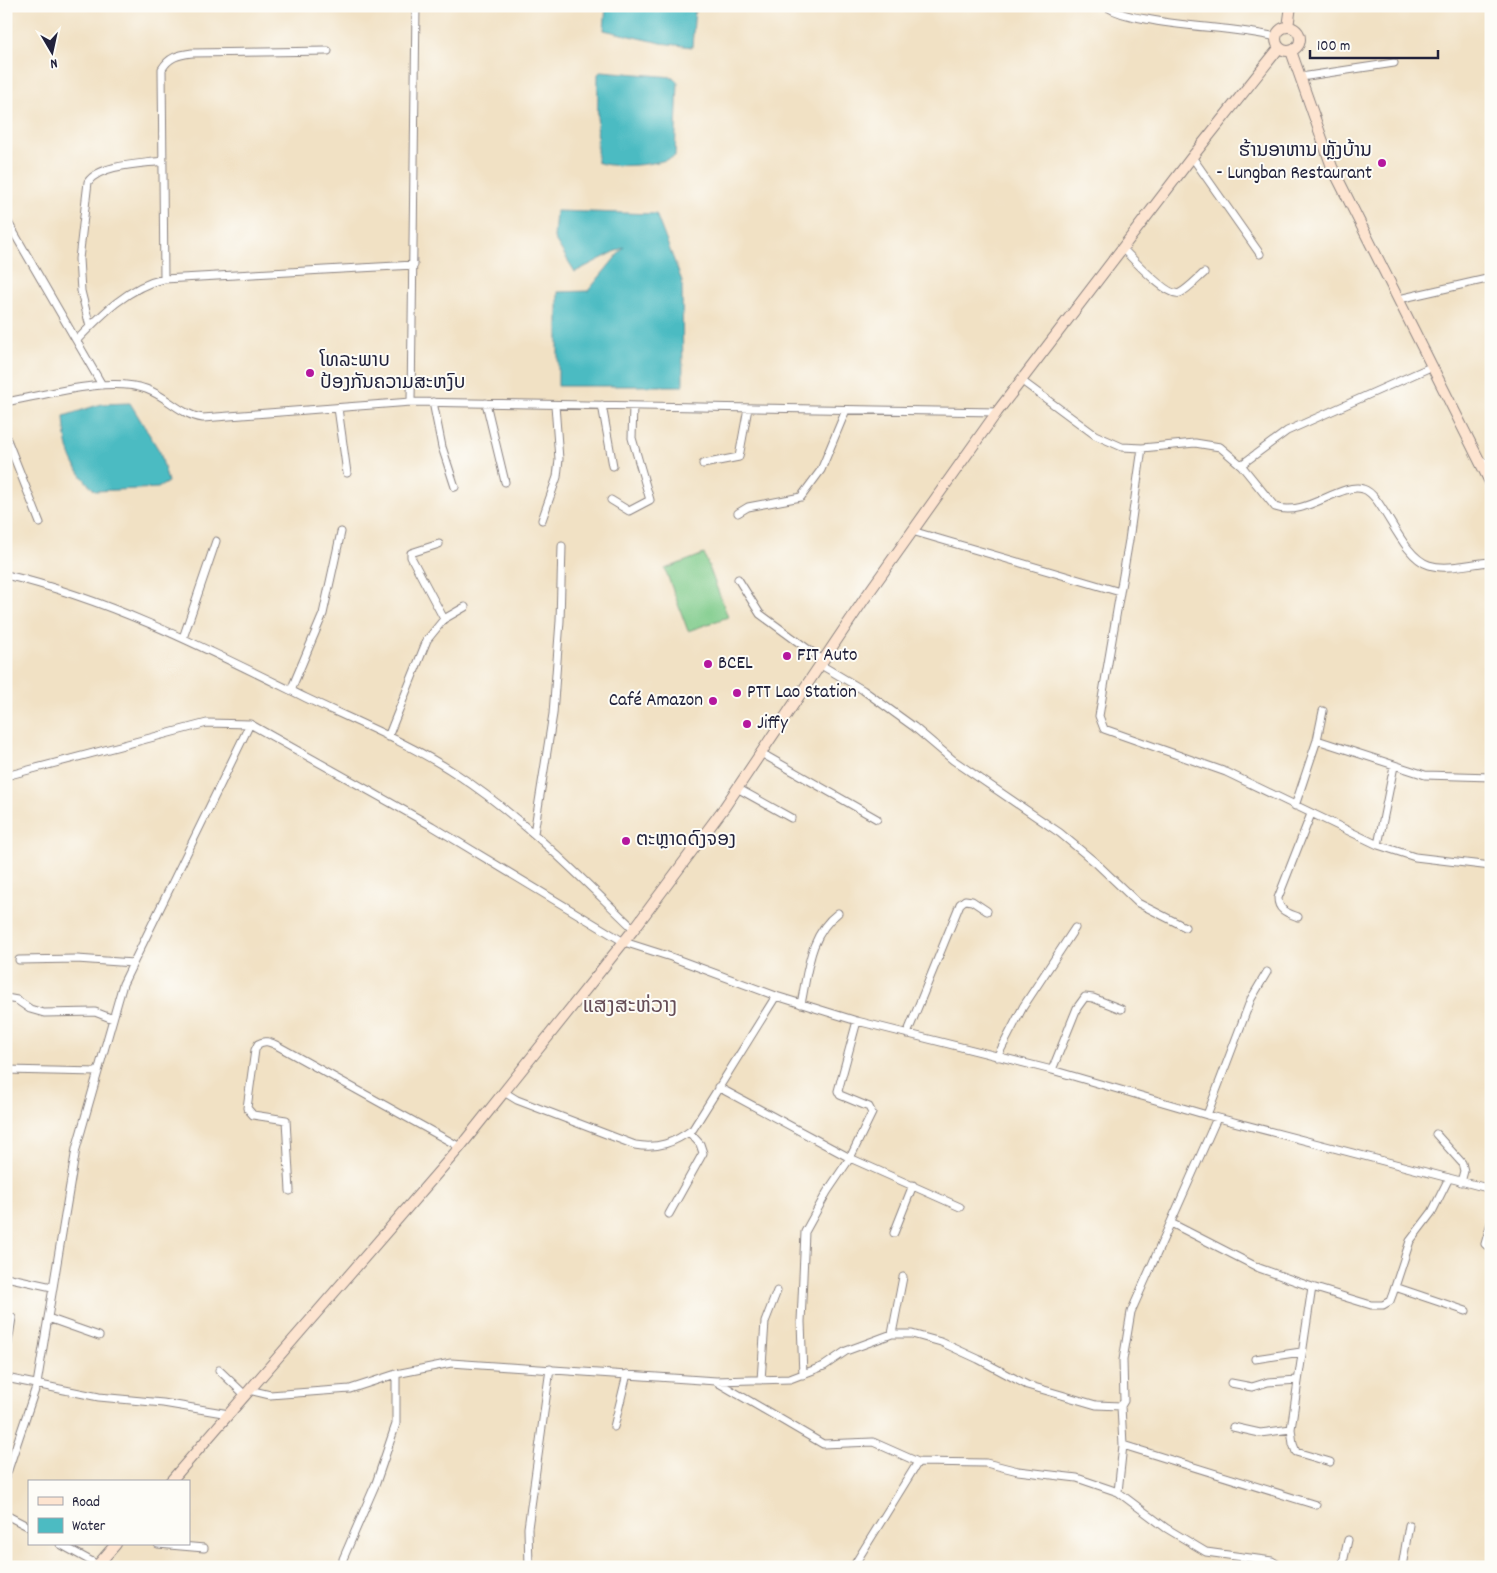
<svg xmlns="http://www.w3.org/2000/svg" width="1497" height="1573" font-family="Dekko,'Noto Sans Lao',sans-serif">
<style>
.green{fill:#7ecb8a;stroke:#507662}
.water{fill:#4cbbc2;stroke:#376e7e}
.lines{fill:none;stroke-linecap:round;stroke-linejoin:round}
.street-casing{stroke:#8a8280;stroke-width:9}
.secondary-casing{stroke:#8a8280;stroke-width:12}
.street{stroke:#fff;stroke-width:7}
.secondary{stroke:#fde4d0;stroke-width:10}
.poi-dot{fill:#b5179e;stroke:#fdfcf7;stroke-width:2}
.labels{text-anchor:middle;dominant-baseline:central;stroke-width:4;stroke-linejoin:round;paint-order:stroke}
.poi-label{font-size:19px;fill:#22223b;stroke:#fdfcf7;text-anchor:start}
.quarter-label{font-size:21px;fill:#664d57;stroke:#fdfcf7}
</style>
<rect width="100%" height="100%" fill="#fdfcf7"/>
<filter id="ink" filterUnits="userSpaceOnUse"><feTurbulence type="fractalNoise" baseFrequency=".02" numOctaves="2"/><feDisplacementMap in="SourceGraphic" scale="10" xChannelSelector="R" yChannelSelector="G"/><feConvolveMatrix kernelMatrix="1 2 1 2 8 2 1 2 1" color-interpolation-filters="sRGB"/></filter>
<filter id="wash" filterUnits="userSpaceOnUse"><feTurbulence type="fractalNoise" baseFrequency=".0096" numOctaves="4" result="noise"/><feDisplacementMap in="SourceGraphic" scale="20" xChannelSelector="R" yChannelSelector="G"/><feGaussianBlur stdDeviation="1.12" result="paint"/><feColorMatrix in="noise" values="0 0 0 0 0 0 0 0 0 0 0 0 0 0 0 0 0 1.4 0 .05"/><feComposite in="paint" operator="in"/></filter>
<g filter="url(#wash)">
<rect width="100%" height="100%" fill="#f1e1c4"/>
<path class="green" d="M704 554 728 617 688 631 665 569Z"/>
<path class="water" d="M606 6 695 8 692 47 661 43 604 30Z
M601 71 673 77 678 82 675 156C661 165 612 169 597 162L598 74Z
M556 211 656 214 682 281 683 386H558V292L588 291 624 247 575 272 554 238Z
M130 403 160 452 168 482 158 488 95 491C70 466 66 449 64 416L101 404Z"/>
</g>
<g filter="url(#ink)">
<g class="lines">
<g class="street-casing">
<path id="street" d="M1105 6C1118 14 1131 17 1146 19 1189 28 1233 27 1276 37
M1301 77 1394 63
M1192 157 1260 254
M6 219 102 385
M1123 249C1132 258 1168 298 1180 293 1188 289 1197 279 1204 273
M164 279 162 69C169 57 178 55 192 53L328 51
M1399 299 1491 278
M90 327 81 291 79 259 88 182C100 164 143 164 163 161
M77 340C101 315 129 286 164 279L414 265
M1022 381 1095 435 1122 447 1142 448 1195 443 1220 447 1241 465 1275 507C1306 518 1340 482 1363 489 1383 494 1400 556 1429 565 1447 571 1472 563 1491 562
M6 402C45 395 109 376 146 389 167 396 180 415 203 418L411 402 997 412
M411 402 416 6
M433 402 442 447 455 487
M486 403 505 482
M602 405 613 466
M338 408 347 473
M6 437 40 523
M1142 448 1129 540 1099 716 1104 729 1226 772 1378 845 1415 857 1491 866
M703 464 739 457 748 408
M1480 464 1491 461
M1241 465 1287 431 1433 366
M611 500 629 511 650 500 632 438 633 406
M738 513 748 507 801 497 821 470 846 410
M542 520 557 477 559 459 555 405
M912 531 1120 592
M439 544 411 553V557L444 619
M6 575C112 600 209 650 306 698 357 722 411 744 458 775 523 818 578 875 634 929
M738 579 760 614 824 661
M183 638 216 541
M821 665 863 690 914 727 953 760 1060 833 1096 863 1138 903 1185 927
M291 690 323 614 341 532
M388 737 427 640 444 619 465 607
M1317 740 1425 775 1491 777
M761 753 877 819
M6 776 207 723 250 724 432 826 624 942 671 957 776 996 857 1021 1052 1070 1207 1115 1491 1189
M737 788 791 818
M1295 806 1317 740 1323 711
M534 833 553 714 560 621 562 546
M1378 845 1394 766
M1298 917C1288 913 1278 911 1278 898L1311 814
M19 960 77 959 133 963
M6 998 17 1000 30 1009 44 1013 95 1012 113 1019
M801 1004C808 971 809 935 838 913
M907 1034 960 904 965 900 972 901 987 911
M997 1057 1023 1007 1075 928
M6 1070 98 1072
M1052 1070 1077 1008 1085 997 1093 998 1121 1009
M718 1087 850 1158 960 1207
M504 1092 517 1100 635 1145C658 1149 674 1143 693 1129L776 996
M1207 1115 1251 999 1267 972
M1436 1134 1462 1163 1464 1171 1461 1182
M290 1191 286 1120 253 1115 247 1108 255 1050 258 1044C265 1040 269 1042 276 1045L460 1147
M669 1214 703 1153 700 1144 689 1132
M1171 1223 1259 1268 1312 1287 1371 1305H1383L1390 1301 1393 1293 1410 1241 1432 1212 1449 1178
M1491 1223 1485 1244 1491 1249
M894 1233 913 1185
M6 1277 52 1287
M1312 1287 1291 1429 1293 1444 1296 1452 1330 1462
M1395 1287 1466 1311
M48 1318 99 1336
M892 1334 903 1277
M6 1355 12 1318
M1255 1359 1301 1352
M219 1370 244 1394
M803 1375 801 1322 805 1232 827 1192 850 1158 872 1113 869 1107 840 1095 838 1091 857 1021
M6 1378 99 1397 163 1403 229 1414
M761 1380 765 1322 777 1291
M717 1382 823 1444 873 1442 918 1462 986 1463 1018 1471 1077 1478 1118 1492 1166 1528 1206 1552 1272 1561 1282 1567
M1231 1383 1252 1387 1268 1382 1298 1380
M249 1390 270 1395 350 1389 396 1374 451 1363 716 1381 790 1379 824 1366 846 1351 892 1334H912L941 1342 978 1359 1027 1385 1096 1405 1121 1406
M614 1427 627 1374
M1233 1427 1260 1433 1291 1429
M1123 1445 1316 1505
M6 1476 37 1384 76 1149 123 984 250 724
M1118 1492 1123 1445 1121 1406 1124 1401 1123 1360 1131 1312 1217 1118
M6 1515 29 1527
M60 1544 98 1565
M158 1544 204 1548
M6 1566 8 1567
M343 1567V1559L376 1483 396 1424V1374
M529 1567 528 1528 550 1369
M853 1567 918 1462
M1342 1567 1348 1540
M1402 1567 1409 1525"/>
</g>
<g class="secondary-casing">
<path id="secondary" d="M1288 27 1291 6
M1276 39a12 12 0 1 1 24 0a12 12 0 1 1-24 0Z
M1291 51 1332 167 1491 484
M170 1482 460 1147 634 929 724 808 865 598 997 412 1192 157 1279 48
M96 1567 116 1544"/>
</g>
<use href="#street" class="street"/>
<use href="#secondary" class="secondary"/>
</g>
</g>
<g class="poi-dot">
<circle cx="1382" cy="163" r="5"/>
<circle cx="310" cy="373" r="5"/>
<circle cx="787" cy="656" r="5"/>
<circle cx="708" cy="664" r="5"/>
<circle cx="737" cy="693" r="5"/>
<circle cx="713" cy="701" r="5"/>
<circle cx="747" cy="724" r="5"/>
<circle cx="626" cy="841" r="5"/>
</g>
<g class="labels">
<g class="poi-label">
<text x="1372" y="152" text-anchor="end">ຮ້ານອາຫານ ຫຼັງບ້ານ<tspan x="1372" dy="22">- Lungban Restaurant</tspan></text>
<text x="320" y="362">ໂທລະພາບ<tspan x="320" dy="22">ປ້ອງກັນຄວາມສະຫງົບ</tspan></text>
<text x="797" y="656">FIT Auto</text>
<text x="718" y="664">BCEL</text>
<text x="747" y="693">PTT Lao Station</text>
<text x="703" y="701" text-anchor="end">Café Amazon</text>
<text x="757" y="724">Jiffy</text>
<text x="636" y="841">ຕະຫຼາດດົງຈອງ</text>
</g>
<g class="quarter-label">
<text x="630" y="1008">ແສງສະຫ່ວາງ</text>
</g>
</g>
<rect width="1497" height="1573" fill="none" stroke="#fdfcf7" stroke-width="25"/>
<rect x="28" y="1480" width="162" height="65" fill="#fdfcf7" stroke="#a5a5ac"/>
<rect x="38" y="1497" width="25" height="8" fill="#fde4d0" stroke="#a5a5ac"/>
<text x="72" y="1506" font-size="15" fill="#22223b">Road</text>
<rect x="38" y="1518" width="25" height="15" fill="#4cbbc2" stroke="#a5a5ac"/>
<text x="72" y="1530" font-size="15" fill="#22223b">Water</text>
<g transform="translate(52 52) rotate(171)" stroke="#fdfcf7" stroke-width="4" paint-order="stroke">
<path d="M0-4L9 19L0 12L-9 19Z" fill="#22223b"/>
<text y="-8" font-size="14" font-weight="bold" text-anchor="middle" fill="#22223b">N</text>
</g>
<path d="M1310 50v8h128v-8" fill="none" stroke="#22223b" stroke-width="2.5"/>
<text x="1317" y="50" font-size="15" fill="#22223b" stroke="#fdfcf7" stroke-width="4" paint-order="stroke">100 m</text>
</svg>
